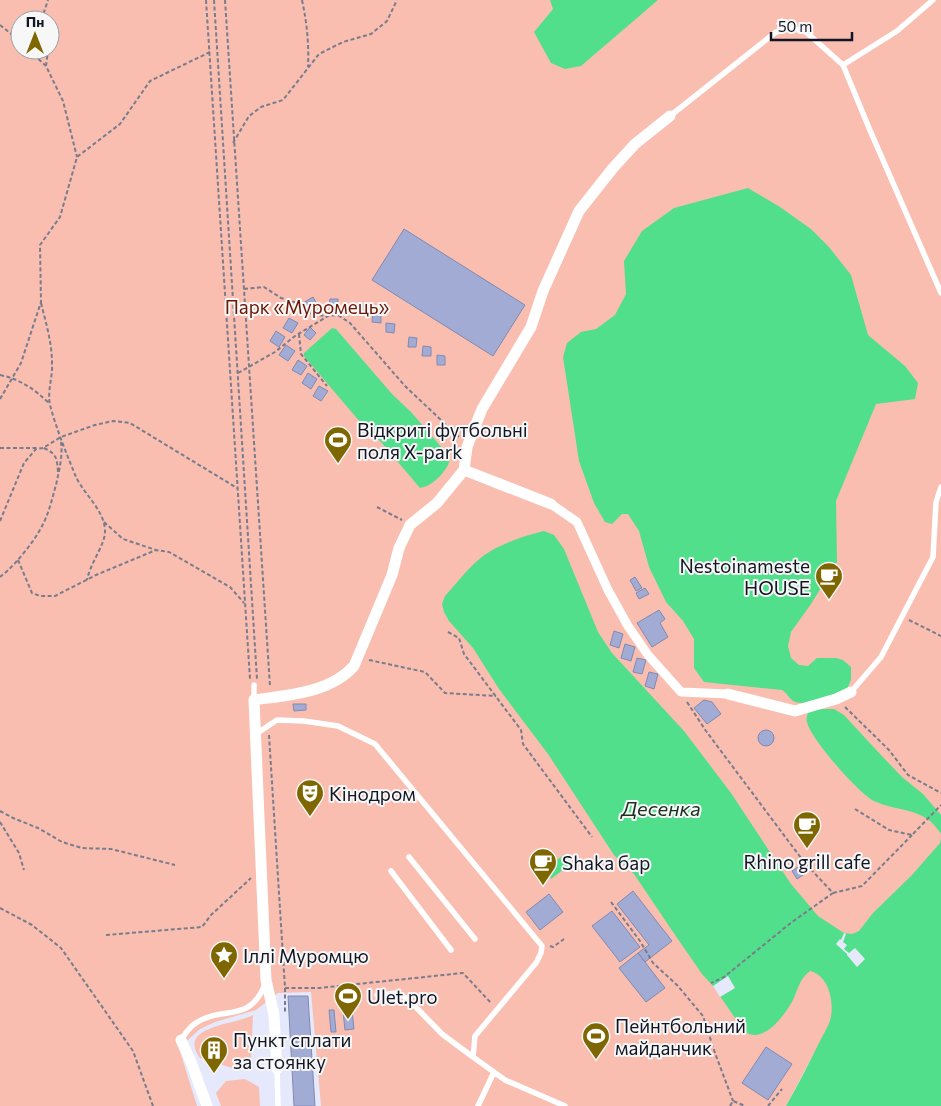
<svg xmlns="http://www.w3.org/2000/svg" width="941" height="1106" font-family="Commissioner,sans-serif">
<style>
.green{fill:#f9beb0;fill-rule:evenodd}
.water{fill:#52df8b}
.pier{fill:#e5e9fb}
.building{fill:#a1abd4;stroke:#808ab2}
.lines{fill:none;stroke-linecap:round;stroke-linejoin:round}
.path{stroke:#797c8d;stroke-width:2;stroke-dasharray:4 2.5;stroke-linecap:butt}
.service{stroke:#fff;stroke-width:5.5}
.pedestrian{stroke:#fff;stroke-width:9}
.minor{stroke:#fff;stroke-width:11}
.labels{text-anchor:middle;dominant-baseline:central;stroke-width:4;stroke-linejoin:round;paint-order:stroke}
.park-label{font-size:19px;fill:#6b1704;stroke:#f7f7f7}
.poi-label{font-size:19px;fill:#121524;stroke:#f7f7f7;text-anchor:start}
.water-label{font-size:20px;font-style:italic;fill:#193021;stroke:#f7f7f7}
</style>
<rect width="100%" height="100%" fill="#e5e9fb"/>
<path class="green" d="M0 0H941V944L813 1055 786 1106H321L311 992 278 993 256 1010 215 1022 200 1029 179 1048 197 1106H0ZM20 20H50V50H20Z
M253 1015 251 1058 247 1066 239 1070 200 1058C176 1025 237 1025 253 1015Z
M245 1079 259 1087 260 1106H221L216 1093 226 1081Z"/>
<path class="water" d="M550 0H658L581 66 565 69 551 63 534 32 553 9Z
M748 188 780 207 811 229 829 247 851 275 868 335 905 366 918 383 915 399 876 404 836 501 837 562 811 604 791 632 788 646 791 658 799 665 808 666 817 658H836L843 660 851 667V680L847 689C833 694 806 708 793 701 789 698 787 693 782 690L704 682 694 668V639L683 621 666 602 649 567 639 531 628 514H622L612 524 605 522 594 503 579 461 563 357 567 343 581 332 596 329 615 315 626 294 624 261 642 231 674 208Z
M332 328 336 329 392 394 411 412 450 457C450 469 432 487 420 488L381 442 366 429 304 356V353Z
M544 531 554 535 564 549 598 632 612 653 684 731 731 793 791 884 818 916 844 933 852 934 859 931 873 913 912 875 940 843 941 838V1106H786C798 1085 809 1063 820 1041 824 1033 830 1024 831 1016 834 1000 828 975 810 971 808 973 806 974 804 977 799 983 797 991 794 998 786 1014 763 1046 744 1031L713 986 702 974 673 932 634 874 614 855 548 754 499 689 473 648 449 621 444 612 442 604 445 596C458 582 472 562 489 552 503 543 527 535 544 531Z
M817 709H834L844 715 881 755 902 777 923 794 941 815V834C924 806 899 813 874 801 859 794 810 738 807 722 806 718 807 715 809 711Z
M565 854 572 863 551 879 544 869Z"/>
<path class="pier" d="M844 933 846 934 843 942 847 945 844 949 849 953 855 948 865 959 857 967 847 955V954L836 944 840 939 841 940Z
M728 976 735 988 720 997 713 986Z"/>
<path class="building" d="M404 229 525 305 493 356 372 280Z
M313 297 318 306 309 312 303 303Z
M330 299H338V309L329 308Z
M358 305H366L365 314H357Z
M373 313H381V323L372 322Z
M289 318 298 323 292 333 283 328Z
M386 323 395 324 394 333 386 332Z
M310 327 316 333 310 340 304 335Z
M276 331 285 337 279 347 270 341Z
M409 337 417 338 416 347H408Z
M286 345 295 351 288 361 279 355Z
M423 346 431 347V356H422Z
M437 355 445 356V365H437Z
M298 360 307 366 301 375 292 370Z
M308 373 317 379 311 389 302 383Z
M319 386 328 391 321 401 313 396Z
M635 577 642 588 636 591 630 580Z
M645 588 649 594 639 599 636 593Z
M659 610 665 619 660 623 668 637 652 647 637 623Z
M614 631 623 634 619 648 610 645Z
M625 644 635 647 631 661 621 658Z
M637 658 646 660 642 674 633 672Z
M649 672 658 674 654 689 645 686Z
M704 700 712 702 721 714 707 724 694 708Z
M293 704H306V710L294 711Z
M758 738a8 8 0 1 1 16 0a8 8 0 1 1-16 0Z
M801 865 806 873 797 879 792 871Z
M633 891 672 941 645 962 638 953 649 945 617 904Z
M549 894 563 912 540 930 526 912Z
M612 911 640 947 620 962 592 926Z
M638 953 665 988 646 1002 619 968Z
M288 996H308L315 1106H294Z
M329 1010H334L336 1032H331Z
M352 1010 354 1029 345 1030 343 1011Z
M766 1047 792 1064 768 1100 742 1083Z"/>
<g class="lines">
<path class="path" d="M206 0 250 679
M214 0 257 679
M225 0 270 686
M302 0C307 23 309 44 308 67
M45 20 44 12 48 0
M0 25 20 41
M29 50 46 66 63 101 77 157
M46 66 48 50
M233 143 249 116 261 107 283 100 319 54 343 42 371 34 387 21 397 0
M244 289 264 287 281 298 297 303 301 310 315 315 328 316
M41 303C46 323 52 343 52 363 53 377 47 391 50 405 56 428 67 455 76 477 84 494 104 510 105 530 106 544 90 563 87 580
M299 334 301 354 327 386
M238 373 275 352 295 336 328 316 338 315 350 323 405 386 459 437
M0 375C20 379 34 389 49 403
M0 399 21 363 41 302 40 245 60 217 77 157 120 124 150 81 210 52
M0 448H37
M44 448C57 454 57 459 58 472
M377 507 402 520
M0 521 24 463 36 449 43 448 61 437 95 425 113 421 130 423 237 488
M104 522 123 539 156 550
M18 560 32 593 40 596H55L96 575 156 550 169 552 230 587 244 603
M0 577C17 564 40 535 47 515 51 505 53 495 56 485 59 471 63 456 61 442
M909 620 941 636
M448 632 459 638 464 654 521 730 523 744 592 837
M369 660 425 672 445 693 496 696
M687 702 706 731 804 862 833 893 792 922 724 977 711 983
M845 707 889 750 908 775 941 793
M269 735 285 988V1012
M855 809 889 830 912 835 941 805
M0 811 13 818 38 828 62 842 82 848 111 849 175 865
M0 822 19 853 24 870
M833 893 862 886 912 835
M611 902 640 941 653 963 677 985 703 1016 715 1053 733 1101
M0 908 32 925 61 948 133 1051 153 1106
M106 935 202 927 211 915 251 878
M550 946 553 947 564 939
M285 988H319L463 973 491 1003
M730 1106 733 1101 745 1106
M768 1106 782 1089"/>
<path class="service" d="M843 65 897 31 933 0
M670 116 776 32 791 28 806 32 843 65 869 128 941 293
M254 685V700
M851 692 881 657 933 557 936 502 941 487
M256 734 277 720 304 721 338 726 375 744 542 946 541 953 536 963 475 1036 473 1057 505 1080 565 1106
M409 857 475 939
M391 871 451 950
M377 995 398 993 409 1000 442 1034 473 1057
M181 1040C185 1034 189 1027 196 1023 223 1005 250 1024 265 984
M277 1069 278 1106
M478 1106 494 1072"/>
<path class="pedestrian" d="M551 504 577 522 608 590 628 626 648 655 681 692 728 694"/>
<path class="minor" d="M464 470 551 504
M728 694 795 711 836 699 851 692
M181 1040 191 1062 207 1106
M277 1069 274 1015 266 980 254 700C288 695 330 693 354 666L392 575 399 548 410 525 437 503 464 470 467 447 482 409 531 327 543 291 579 211 613 168 635 144 670 116"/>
</g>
<defs>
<g id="stadium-pin" transform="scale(1.4375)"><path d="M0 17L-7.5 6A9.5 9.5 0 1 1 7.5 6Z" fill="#7e6700" stroke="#f7f7f7"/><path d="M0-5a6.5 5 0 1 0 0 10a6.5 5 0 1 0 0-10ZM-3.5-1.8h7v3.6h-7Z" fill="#fff"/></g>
<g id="cafe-pin" transform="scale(1.4375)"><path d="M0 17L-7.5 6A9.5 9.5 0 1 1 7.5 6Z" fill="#7e6700" stroke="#f7f7f7"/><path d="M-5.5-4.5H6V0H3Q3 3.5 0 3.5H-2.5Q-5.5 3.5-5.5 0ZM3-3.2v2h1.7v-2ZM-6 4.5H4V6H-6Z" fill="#fff"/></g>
<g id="theatre-pin" transform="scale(1.4375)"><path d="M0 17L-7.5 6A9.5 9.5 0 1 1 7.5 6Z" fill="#7e6700" stroke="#f7f7f7"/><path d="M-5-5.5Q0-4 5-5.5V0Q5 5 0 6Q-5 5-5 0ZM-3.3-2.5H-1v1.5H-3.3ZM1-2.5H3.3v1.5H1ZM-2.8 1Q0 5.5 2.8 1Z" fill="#fff"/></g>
<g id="sight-pin" transform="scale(1.4375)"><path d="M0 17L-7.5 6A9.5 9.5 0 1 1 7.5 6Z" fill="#7e6700" stroke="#f7f7f7"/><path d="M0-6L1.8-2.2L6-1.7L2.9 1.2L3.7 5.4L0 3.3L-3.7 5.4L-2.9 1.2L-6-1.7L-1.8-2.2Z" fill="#fff"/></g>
<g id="building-pin" transform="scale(1.4375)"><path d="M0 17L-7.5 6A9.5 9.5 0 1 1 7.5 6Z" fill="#7e6700" stroke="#f7f7f7"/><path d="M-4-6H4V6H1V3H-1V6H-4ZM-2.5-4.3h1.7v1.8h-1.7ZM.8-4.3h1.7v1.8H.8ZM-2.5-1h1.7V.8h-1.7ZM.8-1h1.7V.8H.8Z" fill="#fff"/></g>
</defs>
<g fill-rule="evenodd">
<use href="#stadium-pin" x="338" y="440"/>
<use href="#cafe-pin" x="829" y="576"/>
<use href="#theatre-pin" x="310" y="793"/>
<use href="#cafe-pin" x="807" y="825"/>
<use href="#cafe-pin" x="543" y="862"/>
<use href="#sight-pin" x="224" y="955"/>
<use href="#stadium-pin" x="348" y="996"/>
<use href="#stadium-pin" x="596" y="1036"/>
<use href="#building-pin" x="214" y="1050"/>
</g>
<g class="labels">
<g class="park-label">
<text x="307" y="306">Парк «Муромець»</text>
</g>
<g class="poi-label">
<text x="357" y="429">Відкриті футбольні<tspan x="357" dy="22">поля X-park</tspan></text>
<text x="810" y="565" text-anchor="end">Nestoinameste<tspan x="810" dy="22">HOUSE</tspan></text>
<text x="329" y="793">Кінодром</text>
<text x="807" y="861" text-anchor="middle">Rhino grill cafe</text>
<text x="562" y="862">Shaka бар</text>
<text x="243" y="955">Іллі Муромцю</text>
<text x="367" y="996">Ulet.pro</text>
<text x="615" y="1025">Пейнтбольний<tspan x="615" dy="22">майданчик</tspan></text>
<text x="233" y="1039">Пункт сплати<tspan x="233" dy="22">за стоянку</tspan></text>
</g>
<g class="water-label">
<text x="661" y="808">Десенка</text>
</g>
</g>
<g transform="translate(35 35)"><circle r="24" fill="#f7f7f7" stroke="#9b9da3"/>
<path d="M0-4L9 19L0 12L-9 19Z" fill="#7e6700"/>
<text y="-8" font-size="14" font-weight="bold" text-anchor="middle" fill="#121524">Пн</text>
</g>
<path d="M771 32v8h81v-8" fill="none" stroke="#121524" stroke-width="2.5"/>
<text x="778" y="32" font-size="15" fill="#121524" stroke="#f7f7f7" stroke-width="4" paint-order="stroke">50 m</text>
</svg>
